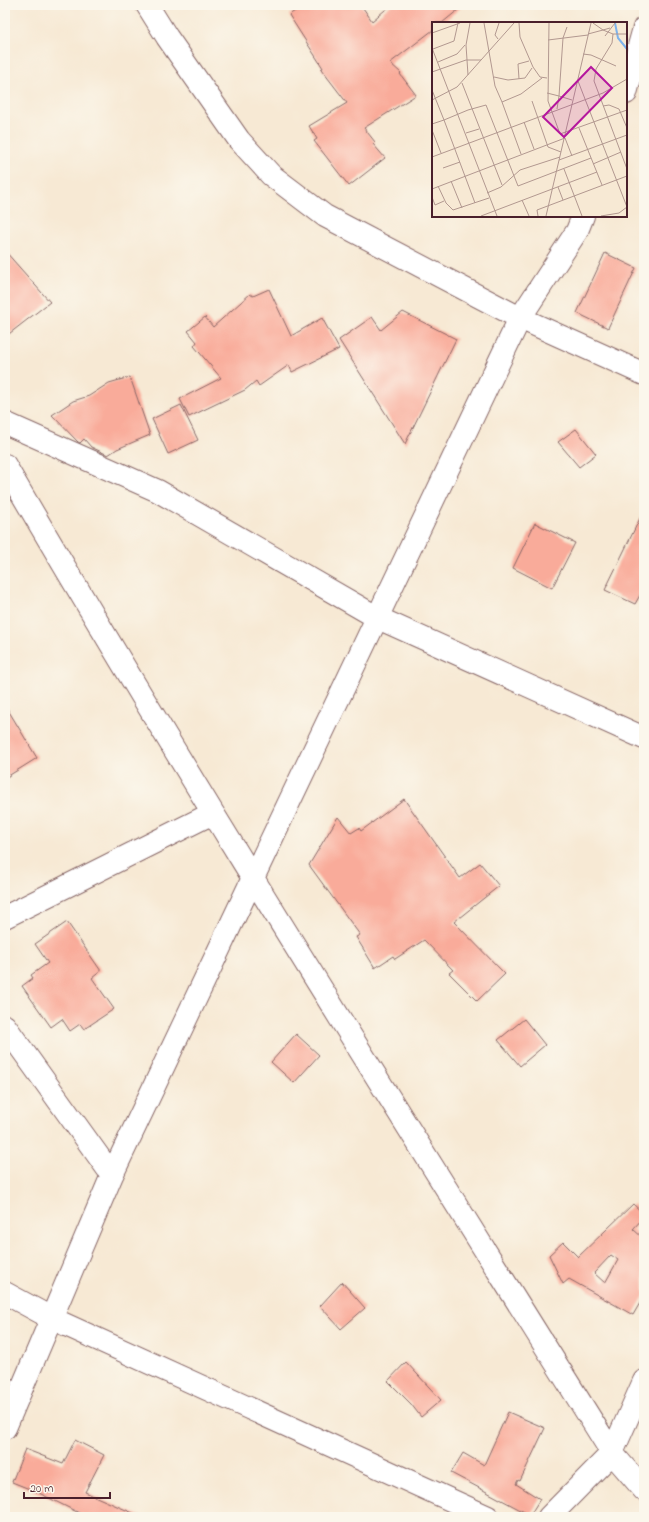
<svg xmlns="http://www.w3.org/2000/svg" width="649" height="1522" font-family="'Indie Flower',sans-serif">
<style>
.building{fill:#f9ab9a;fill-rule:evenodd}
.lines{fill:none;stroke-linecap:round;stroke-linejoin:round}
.street-casing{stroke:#876666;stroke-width:24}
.street{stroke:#fff;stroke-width:22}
.inset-river{fill:none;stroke:#7eb3ec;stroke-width:2}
.inset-road{fill:none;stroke:#b29890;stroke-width:1}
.view{fill:#b5179e;fill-opacity:0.15;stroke:#b5179e;stroke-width:2}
.inset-edge{fill:none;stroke:#4a1f2b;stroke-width:2}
</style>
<rect width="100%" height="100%" fill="#fbf7ec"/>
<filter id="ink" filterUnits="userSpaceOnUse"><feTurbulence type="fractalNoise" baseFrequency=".025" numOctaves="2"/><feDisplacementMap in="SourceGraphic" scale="8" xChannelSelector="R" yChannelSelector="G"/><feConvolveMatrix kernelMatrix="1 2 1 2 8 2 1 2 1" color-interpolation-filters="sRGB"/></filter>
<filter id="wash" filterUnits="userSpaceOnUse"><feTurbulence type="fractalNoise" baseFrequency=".012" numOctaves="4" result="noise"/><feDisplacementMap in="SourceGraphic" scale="16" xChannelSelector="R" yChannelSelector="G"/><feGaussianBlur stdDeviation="0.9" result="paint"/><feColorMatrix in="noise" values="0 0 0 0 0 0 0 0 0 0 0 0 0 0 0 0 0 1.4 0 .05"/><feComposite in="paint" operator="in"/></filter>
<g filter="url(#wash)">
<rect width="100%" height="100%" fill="#f7e9d4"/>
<g id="blocks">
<path class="building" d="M304 5H361L372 21 391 5H464L442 23H433V30L390 63 401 73 400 74 416 95 364 128 375 142 373 144 385 158 349 186 314 141 317 139 309 126 347 103 321 69 323 68 289 15Z
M5 251 50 302 5 337Z
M605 253 636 268 608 328 577 313Z
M269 289 291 336 322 318 339 349 292 372 289 365 259 386 256 381 245 390 189 417 180 399 221 378 194 346 197 342 188 331 205 317 213 327 250 294 253 296Z
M403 312 456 339 405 444 339 340 372 317 381 330Z
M130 377 150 435 117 449 108 455 91 447 84 439 80 443 78 442 52 415 73 401 89 396 109 383Z
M181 405 198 440 168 454 152 419Z
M576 429 596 454 579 467 558 442Z
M644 510V588L635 604 605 590Z
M535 523 575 543 552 588 513 568Z
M5 705 37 758 5 778Z
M404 799 460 878 480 863 499 886 454 922 505 974 477 1001 449 973 453 970 424 940 395 959 393 956 375 968 356 937 360 935 309 865 338 817 351 833 359 828 361 831Z
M67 922 101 971 92 978 114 1009 84 1029 80 1024 70 1031 62 1019 51 1027 22 986 33 978 31 975 48 963 35 944Z
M524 1019 545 1045 520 1066 498 1040Z
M296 1034 319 1055 294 1083 271 1062Z
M633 1204 644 1214V1217L633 1229 644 1239V1296L633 1315 569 1279 563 1284 549 1255 563 1242 578 1257ZM611 1255 618 1260 605 1283 594 1273Z
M342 1282 365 1308 341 1329 320 1306Z
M406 1362 441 1400 421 1417 411 1404 388 1381Z
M508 1412 545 1428 520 1481 518 1480 516 1484 540 1499 530 1515 451 1473 463 1453 484 1465Z
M75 1440 104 1455 85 1492 142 1517H87L37 1492 12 1482 25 1449 63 1464Z"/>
</g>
</g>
<g filter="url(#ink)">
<use href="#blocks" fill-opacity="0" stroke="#876666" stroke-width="1"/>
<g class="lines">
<g class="street-casing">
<path id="street" d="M147 5 167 37 239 140 271 175 325 216 520 318 644 374
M626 93 644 28
M5 423 158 491 378 618 644 738
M5 465C199 799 407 1125 612 1453L644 1490
M5 917 213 813
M5 1026 112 1175
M5 1293 53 1319 488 1517
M5 1428 112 1175 253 878 520 318 577 231 583 216
M549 1517 612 1453 644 1381"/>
</g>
<use href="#street" class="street"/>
</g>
</g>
<g transform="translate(432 22)">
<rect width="195" height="195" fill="#f7e9d4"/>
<path class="inset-river" d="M183 1 186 16 195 27"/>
<path class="inset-road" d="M52 1 63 64 70 80 89 72 110 56M87 1 88 15 101 45 108 55 115 56M117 1 116 79 128 112 195 88M161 1 171 8 178 6M0 11 28 1M156 12 171 8 181 12H195M181 12 180 21 164 47 162 59 195 147M173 14 183 1M66 17 63 13 67 1M116 18 156 13M0 26 65 194M1 27 22 19 26 1M151 32 159 33 184 44M6 40 25 32 33 23M0 50 34 38H49M36 53 34 23 38 1M62 55 76 58 93 56 100 46M87 57 86 42 97 39M146 59 195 185M30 61 70 163M0 68 12 98 0 102M115 71 127 74 131 16 135 5M0 78 25 65 82 1M100 79 116 125 129 130M70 80 89 132M171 84 177 83 187 87 195 106M125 87 127 74 140 78M92 100 102 127M147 106 170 163M0 108 9 131M34 111 47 107M0 135 171 71 195 57M127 138 195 113M161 142 189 130M11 146 28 140M132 147 150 194M19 159 30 186M6 164 14 181 21 188 57 176M126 165 131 178M0 167 133 116 140 134M55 171 69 165 88 148 128 135M0 175 3 183 12 179M90 178 97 194M43 181 12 98 36 88 54 83 86 164 159 136M49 194 165 150M106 194 105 188 195 154M114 194 159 1M169 194 187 191 195 185"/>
<path class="view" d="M159 45 180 66 132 115 111 95Z"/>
<rect width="195" height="195" class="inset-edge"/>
</g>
<rect width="649" height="1522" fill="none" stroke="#fbf7ec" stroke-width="20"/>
<path d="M24 1492v6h86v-6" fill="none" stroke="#4a1f2b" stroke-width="2"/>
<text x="30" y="1492" font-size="12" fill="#4a1f2b" stroke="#fbf7ec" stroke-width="3" paint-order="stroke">20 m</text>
</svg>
